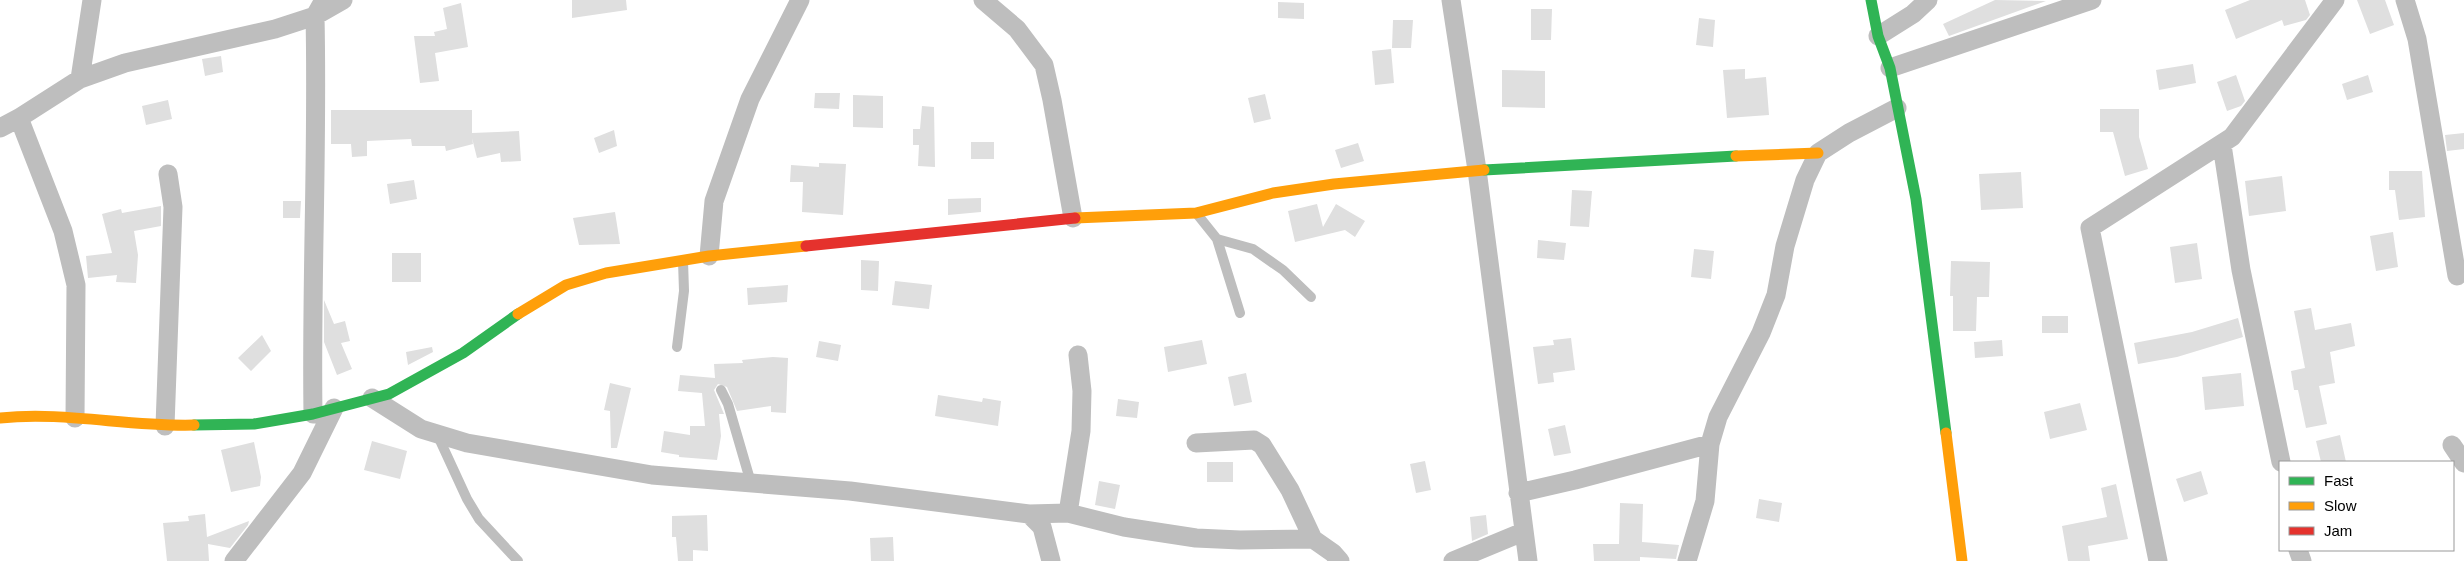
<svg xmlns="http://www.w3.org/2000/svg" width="2464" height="561" font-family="Arial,sans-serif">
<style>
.building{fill:#dfdfdf}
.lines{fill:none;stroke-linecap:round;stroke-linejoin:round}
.lane{stroke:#bebebe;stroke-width:10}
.street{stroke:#bebebe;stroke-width:19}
.fast{stroke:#30b455;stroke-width:11}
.slow{stroke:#ff9f0a;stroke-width:11}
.jam{stroke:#e5322d;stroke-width:11}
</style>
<rect width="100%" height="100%" fill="#fff"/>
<path class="building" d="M572 0H626L627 10 572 18Z
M1995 0 2046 1 1949 36 1943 24Z
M2250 0H2305L2310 15 2306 20 2284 26 2282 20 2236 39 2225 10Z
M2357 0H2385L2394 25 2370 34Z
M1278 2 1304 3V19L1278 18Z
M461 3 468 47 435 53 439 81 420 83 414 36H435L434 32 447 29 443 8Z
M1531 9H1552L1551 40H1531Z
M1699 18 1715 20 1713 47 1696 45Z
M1393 20H1413L1411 48H1392Z
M1391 49 1394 83 1375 85 1372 51Z
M221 56 223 72 205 76 202 59Z
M2193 64 2196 83 2159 90 2156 70Z
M1745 69V79L1766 77 1769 115 1727 118 1723 70Z
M1502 70 1545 71V108L1502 107Z
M2236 75 2245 101 2241 106 2227 111 2217 82Z
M2368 75 2373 92 2347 100 2342 84Z
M815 93H840L839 109 814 108Z
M1265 94 1271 119 1254 123 1248 98Z
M853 95 883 96V128L853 127Z
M168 100 172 119 146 125 142 106Z
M922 106 934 107 935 167 918 166 919 145H913V129H920Z
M2100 109H2139V137L2148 169 2125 176 2113 132H2100Z
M331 110H472V133L519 131 521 161 501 162 500 153 477 158 472 138 473 144 446 151 445 146H412L411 139 367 141V156L352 157 351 144H331Z
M614 130 617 146 599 153 594 138Z
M2464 133V149L2447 151 2445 135Z
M971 142H994V159H971Z
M1358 143 1364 161 1341 168 1335 150Z
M819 163 846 164 843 215 802 212 803 182H790L791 165 819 167Z
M2389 171H2422L2425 217 2399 220 2395 190H2389Z
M2021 172 2023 208 1981 210 1979 174Z
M2282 176 2286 211 2249 216 2245 181Z
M414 180 417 199 390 204 387 184Z
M1572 190 1592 191 1589 227 1570 226Z
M981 198V212L948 215V199Z
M283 201H301L300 218H283Z
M1317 204 1323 227 1336 204 1365 221 1355 237 1345 230 1295 242 1288 211Z
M161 206V226L134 231 138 255 136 283 116 282 117 275 88 278 86 256 112 253 102 214 121 209 122 213Z
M615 212 620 244 579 245 573 218Z
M2393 232 2398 267 2376 271 2370 236Z
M1538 240 1566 243 1564 260 1537 258Z
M2197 243 2202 279 2175 283 2170 247Z
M1694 249 1714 251 1711 279 1691 277Z
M392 253H421V282H392Z
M861 260 879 261 878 291 861 290Z
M1951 261 1990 262 1989 297H1977L1976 331H1953V296H1950Z
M895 281 932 285 929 309 892 305Z
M788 285 787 302 748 305 747 288Z
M324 300 334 324 345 321 350 341 341 343 352 369 337 375 324 342Z
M2311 308 2315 330 2351 323 2355 346 2330 352 2335 383 2319 386 2327 424 2306 428 2298 390H2294L2291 371 2305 368 2294 311Z
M2042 316H2068V333H2042Z
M2238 318 2243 337 2177 357 2138 364 2134 343 2192 332Z
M262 335 271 351 251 371 238 358Z
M1571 338 1575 370 1553 373 1554 382 1538 384 1533 347 1554 345 1553 340Z
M1202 340 1207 364 1168 372 1164 347Z
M2002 340 2003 356 1975 358 1974 342Z
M819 341 841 345 838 361 816 357Z
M432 347 433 352 408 365 406 352Z
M773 357 788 358 786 413 771 412V406L737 411 727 387 718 384 714 390 724 414H719L721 436 717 460 679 457V455L661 452 664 431 690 435V426H705L702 393 678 391 680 375 715 378 714 364 743 363 742 360Z
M1246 373 1252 402 1234 406 1228 377Z
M2241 373 2244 406 2205 410 2202 377Z
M610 383 631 388 617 448H611L610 411 604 410Z
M938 395 982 402 983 398 1001 401 998 426 935 416Z
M1118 399 1139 402 1137 418 1116 416Z
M2080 403 2087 430 2050 439 2044 412Z
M1565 425 1571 453 1554 456 1548 429Z
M2340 435 2346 462H2321L2316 441Z
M372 441 407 451 400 479 364 470Z
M254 442 261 477 260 486 231 492 221 450Z
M1425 461 1431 490 1416 493 1410 464Z
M1207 462H1233V482H1207Z
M2201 471 2208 494 2184 502 2176 479Z
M1099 481 1120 485 1115 509 1095 505Z
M2116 484 2128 539 2088 546 2090 561H2068L2062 526 2107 517 2101 488Z
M1759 499 1782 503 1779 522 1756 518Z
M1620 503 1643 504 1642 542 1679 545 1676 559 1640 557V561H1594L1593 544H1619Z
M205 514 207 537 249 521 248 525 230 548 208 544 209 561H167L163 523 189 521 188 516Z
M707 515 708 551 693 550V561H678L676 537H672V516Z
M1486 515 1488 534 1472 541 1470 517Z
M893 537 894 561H871L870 538Z"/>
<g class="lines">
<path class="lane" d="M1197 214 1217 239 1253 249 1283 270 1311 297
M1217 239 1240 313
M677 347 684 291 683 261
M721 390 728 404 751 483
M437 434 467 499 479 519 518 561"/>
<path class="street" d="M983 0 1017 29 1044 65 1052 100 1073 218
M1451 0 1477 170 1528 561
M2405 0 2417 39 2457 276
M1878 36 1913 14 1928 0
M1890 68 2092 0
M80 79 92 0
M19 118 63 231 76 285 75 418
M0 128 19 118 80 79 125 63 275 29 315 16 343 0
M2222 145 2241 270 2281 462
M709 256 714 201 750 99 800 0
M372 398 421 429 467 443 652 475 850 491 1029 514 1042 527 1051 561
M313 414C311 281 318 149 315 16L324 0
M165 426 173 207 168 174
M1196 443 1254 440 1262 445 1290 490 1313 539
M2452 445 2464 463
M1518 493 1575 480 1710 444
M1068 513 1081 431 1082 391 1078 355
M1029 514 1068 513 1124 527 1196 538 1240 540 1313 539 1333 553 1340 561
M2298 550 2302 561
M234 561 302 473 334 408
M1453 561 1523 532
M1687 561 1705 501 1710 444 1718 417 1761 333 1776 295 1785 246 1805 180 1818 153 1849 133 1897 108
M2158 561 2090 228 2232 137 2335 0"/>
<path class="fast" d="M1871 0 1878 36 1890 68 1916 199 1946 433
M1484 170 1736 156
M194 425 254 424 313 414 389 394 463 353 518 314"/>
<path class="slow" d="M1736 156 1818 153
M1075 218 1196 213 1273 193 1334 184 1484 170
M518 314 566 285 606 273 709 256 806 246
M0 418C64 411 129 427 194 425
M1946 433 1962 561"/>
<path class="jam" d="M806 246 1075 218"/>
</g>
<rect x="2279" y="461" width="175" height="90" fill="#ffffff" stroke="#999999"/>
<rect x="2289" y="477" width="25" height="8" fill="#30b455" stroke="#999999"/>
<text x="2324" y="486" font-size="15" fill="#000000">Fast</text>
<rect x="2289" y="502" width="25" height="8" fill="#ff9f0a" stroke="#999999"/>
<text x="2324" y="511" font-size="15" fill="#000000">Slow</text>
<rect x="2289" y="527" width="25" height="8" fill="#e5322d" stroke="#999999"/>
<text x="2324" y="536" font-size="15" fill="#000000">Jam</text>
</svg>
